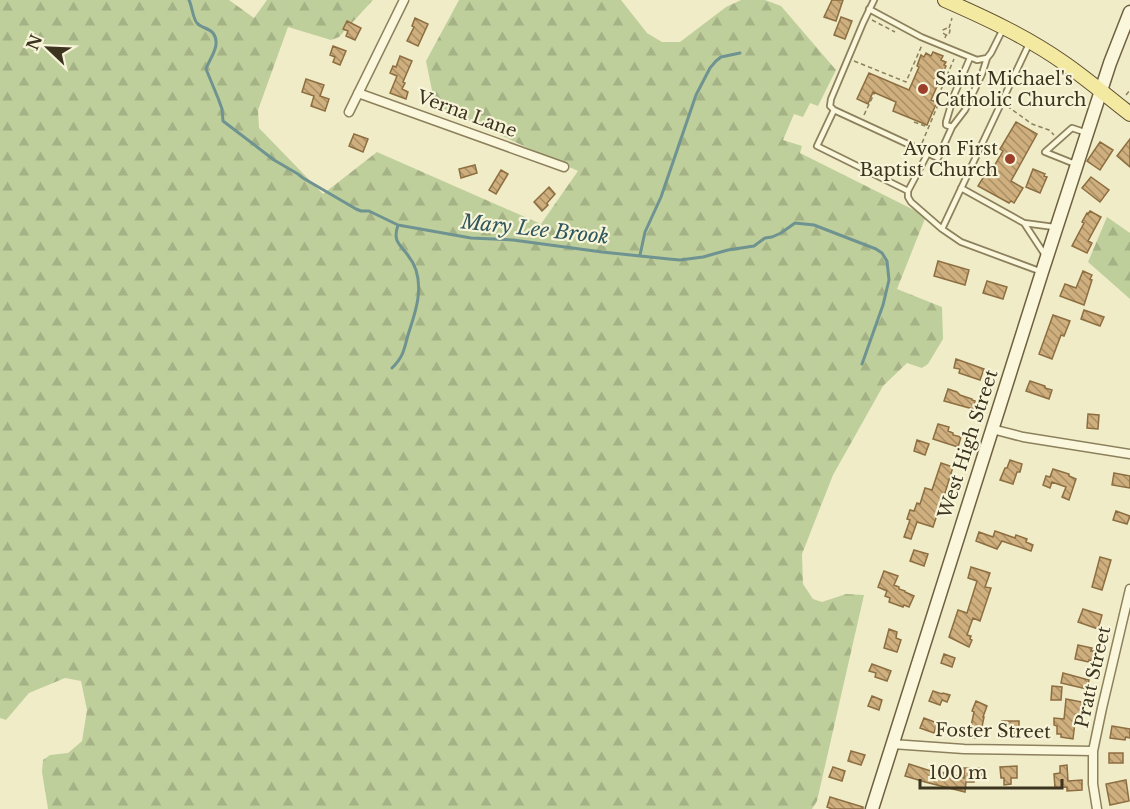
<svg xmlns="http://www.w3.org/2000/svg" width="1130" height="809" font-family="'Libre Baskerville',serif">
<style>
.forest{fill:url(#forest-firs)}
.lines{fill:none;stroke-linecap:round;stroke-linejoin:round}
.stream{stroke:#6f9391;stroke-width:3}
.building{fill:url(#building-back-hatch);stroke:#8d6e41;stroke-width:1.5}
.service-casing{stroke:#8d805c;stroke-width:8}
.minor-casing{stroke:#8d805c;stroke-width:11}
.secondary-casing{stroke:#6f603f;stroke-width:15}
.primary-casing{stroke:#5b4c30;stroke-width:16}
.path{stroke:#8d805c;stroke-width:1.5;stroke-dasharray:4.5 3;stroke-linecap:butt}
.service{stroke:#faf7dc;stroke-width:4.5}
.minor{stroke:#faf7dc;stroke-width:8}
.secondary{stroke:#faf7dc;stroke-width:12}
.primary{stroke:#f3e9a0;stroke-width:14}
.poi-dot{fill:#9d402b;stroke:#f7f4d8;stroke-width:2}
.labels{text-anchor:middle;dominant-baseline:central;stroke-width:4.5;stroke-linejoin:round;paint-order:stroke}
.poi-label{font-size:18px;fill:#3d3420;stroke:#f7f4d8;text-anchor:start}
.street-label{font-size:18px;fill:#3d3420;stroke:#f7f4d8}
.water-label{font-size:20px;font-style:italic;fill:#2f575d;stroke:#f7f4d8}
</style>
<defs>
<pattern id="forest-firs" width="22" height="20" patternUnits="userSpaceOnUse" patternTransform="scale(1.5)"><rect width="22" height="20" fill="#bfcf9b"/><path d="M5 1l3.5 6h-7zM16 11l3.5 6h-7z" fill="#a5b285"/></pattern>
<pattern id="building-back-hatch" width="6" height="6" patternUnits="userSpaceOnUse" patternTransform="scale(1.5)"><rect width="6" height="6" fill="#cfaf7d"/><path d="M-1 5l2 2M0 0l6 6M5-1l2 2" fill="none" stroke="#a98f66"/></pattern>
</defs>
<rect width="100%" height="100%" fill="#f0ecc8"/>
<path class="forest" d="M0 0H229L254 18 267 0H373L339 37 331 40 288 27 258 110 259 128 323 194 377 152 541 224 578 171 435 105 426 61 459 0H621L647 33 662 42H680L726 7 741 0H765L781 6 836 70 818 106 810 103 803 117 794 114 783 140 802 146 800 153 926 216 897 289 942 307 943 339 928 364 922 368 907 363 883 386 833 475 802 554 803 584 813 599 822 602 846 594 864 595 817 801 812 809H48L42 772 43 760 50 755 68 753 82 741 87 710 81 681 65 678 29 693 6 720 0 718Z
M1107 217 1130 233V299L1088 262Z"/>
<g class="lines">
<path class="stream" d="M189 0C192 6 193 19 197 23 201 28 209 28 213 33 222 45 209 59 206 69L218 98 222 109 223 121 274 160 298 174 303 178 356 209 361 211H369L398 225 471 238 513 240 602 252 669 259 680 260 703 257 728 250 754 246 765 238 772 237 781 233 795 223 814 225 876 249 882 253 887 261 889 280 883 305 862 364
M640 255 645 232 661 197 696 95 710 68 716 61 721 57 740 53
M392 368C404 356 404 349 408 335 415 313 423 292 416 270 414 264 411 259 407 254 398 243 393 240 398 225"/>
</g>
<path class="building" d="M832 0H843L836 21 824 17Z
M841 17 852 21 845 39 834 35Z
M415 18 428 24 418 46 407 41 414 27 412 26Z
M347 21 361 28 355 40 346 36 348 31 343 29Z
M333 46 346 51 340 65 333 62 335 57 330 55Z
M933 52 943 56 941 60 946 62 944 65 946 66 931 100 937 102 927 125 893 111 896 102 873 92 868 104 857 99 869 73 909 90 919 67 917 66 921 55 924 57 926 53 931 56Z
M400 56 412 61 403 82 405 83 402 89 408 92 406 99 390 93 397 76 390 73 393 66 396 67Z
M306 79 324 85 320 96 329 99 325 111 311 106 314 96 302 92Z
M1016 122 1037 134 1011 181 1023 188 1014 203 1011 201 1009 203 978 186 989 168 992 170 1003 151 1000 149Z
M354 134 368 139 363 152 349 146Z
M1130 139V167L1117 156Z
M1100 142 1113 150 1100 170 1087 161Z
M475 165 477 173 461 178 459 169Z
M1033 169 1045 174 1044 176 1047 177 1040 193 1026 187Z
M501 170 508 174 496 194 489 190Z
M1091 177 1109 190 1100 202 1082 188Z
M549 187 555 194 547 203 548 205 542 211 534 202Z
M1090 211 1101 217 1088 241 1092 243 1087 253 1072 246 1084 223 1082 222 1087 213 1088 214Z
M938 261 969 270 965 285 934 276Z
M1083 271 1092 275 1090 279 1092 280 1084 305 1060 296 1065 284 1076 288Z
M987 281 1007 287 1003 299 983 293Z
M1084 310 1104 317 1100 326 1081 319Z
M1053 315 1070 321 1064 336 1061 335 1052 359 1039 354Z
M956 359 984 369 980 380 959 373 960 369 954 368Z
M1030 381 1045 386V388L1052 390 1049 399 1026 391Z
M948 389 957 392 960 395 972 399V400L975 401 973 409 944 401Z
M1088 414 1099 415 1098 429 1087 428Z
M938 424 949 427 948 431 953 433V435L961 437 958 447 933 439Z
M917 440 929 444 925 455 914 451Z
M1010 460 1022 464 1020 472H1017L1013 484 1000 480 1005 468H1007Z
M941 463 953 467 941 506H940L933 527 917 522 911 539 904 537 910 520 907 519 910 510 914 511 917 503 920 504 925 488 932 490Z
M1053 469 1069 474V476L1076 479 1069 500 1062 497 1066 487 1052 482 1050 488 1043 485 1046 476 1050 477Z
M1114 473 1130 476V488L1112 485Z
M1116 511 1130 516 1127 524 1113 520Z
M995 531 1015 538 1016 535 1027 539 1026 542 1033 545 1031 551 1002 541 997 549 976 541 979 532 993 537Z
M914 550 928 554 924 566 910 561Z
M1100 557 1111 560 1102 590 1092 587Z
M971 567 990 573 985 587 991 588 980 621 973 618 967 635 971 636 970 639 972 640 969 647 949 637 958 610 967 613 977 581 968 578Z
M884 571 898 576 894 585 899 587V589L905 591V592L914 596 909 607 904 605 903 607 889 602 890 598 885 596 887 591 878 587Z
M1083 609 1102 615 1098 629 1078 622Z
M889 629 897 632 896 638 901 640 897 652 884 648Z
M1078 645 1092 648 1091 651H1094L1092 661 1089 660V662L1075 659Z
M944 654 955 658 952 667 941 663Z
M872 664 891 671 887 681 875 677 876 673 869 671Z
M1063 673 1089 680 1087 689 1061 683Z
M1052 686 1062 687 1061 700H1051Z
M933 691 942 694 943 693 950 695 947 702 942 700 940 705 929 701Z
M872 696 882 700 879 710 868 706Z
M1066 699 1082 702 1080 714H1076L1073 739 1061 737V734H1057V726L1054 725V718L1064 719Z
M976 701 987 706 983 717H984L980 737 977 736 976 738 969 736 974 712 972 711Z
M924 718 937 723 934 733 920 728Z
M1002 721H1019V734L1002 733Z
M1112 726 1130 729V738L1126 737 1125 740 1110 738Z
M851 751 865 755 861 765 848 761Z
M1109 753H1123V763H1109Z
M909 764 937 773V771L964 778V768H982L981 780H974V782H966L965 792 925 782 905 776Z
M1067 765 1068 781 1082 780V790L1067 791V787L1055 788 1054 774 1060 773V766Z
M1017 766V778H1011V784L1004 785V778H1001L1000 767Z
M833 767 845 771 842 781 829 777Z
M1126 780 1129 801 1110 805 1106 784Z
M830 797 863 807V809H832L827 807Z"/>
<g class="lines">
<g class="service-casing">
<path id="service" d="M874 0 863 23 831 99 830 106 834 110 938 158 952 127 965 110 982 74 987 58
M869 9 921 37 977 60 987 58 991 53 1003 29
M834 110 817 146 908 191 928 153
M952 127 946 125V122L954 95 970 58
M1075 164 1045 152 1072 128 1087 133
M961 188 1024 223 1054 227
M908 191V197L911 202 942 229 961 242 1042 272
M1024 223 1045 255
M942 229 1029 44"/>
</g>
<g class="minor-casing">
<path id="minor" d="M358 93 564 167
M349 112 404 0
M992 429 1023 437 1130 454
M892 744 964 749 1093 751
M1097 809 1093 784V751L1102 708 1130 589"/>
</g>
<g class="secondary-casing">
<path id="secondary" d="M872 809 1042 272 1110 63 1130 12"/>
</g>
<g class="primary-casing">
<path id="primary" d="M945 0C986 18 1027 37 1064 63 1087 79 1108 97 1130 114"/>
</g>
<path class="path" d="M872 20 895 32
M949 28 952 18
M945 38 946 35H949L950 30 947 28 943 30V33L946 35
M854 61 906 82 922 45
M1126 95 1130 90
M1007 106 1032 124 1049 130 1054 135
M864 115 874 94
M914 122 928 127
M922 143 940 100 937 99 954 59"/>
<use href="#service" class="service"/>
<use href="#minor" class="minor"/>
<use href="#secondary" class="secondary"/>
<use href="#primary" class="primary"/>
</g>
<g class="poi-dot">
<circle cx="923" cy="89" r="6"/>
<circle cx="1010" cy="159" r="6"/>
</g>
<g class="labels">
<g class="poi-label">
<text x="935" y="79">Saint Michael's<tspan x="935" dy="21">Catholic Church</tspan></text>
<text x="998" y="149" text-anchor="end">Avon First<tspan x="998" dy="21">Baptist Church</tspan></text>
</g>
<g class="street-label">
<text transform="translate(467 114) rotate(20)">Verna Lane</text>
<text transform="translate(968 444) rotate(-72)">West High Street</text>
<text transform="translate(1093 677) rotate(-77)">Pratt Street</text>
<text transform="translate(993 731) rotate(1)">Foster Street</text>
</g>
<g class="water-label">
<text transform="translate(535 229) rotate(6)">Mary Lee Brook</text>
</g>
</g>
<g transform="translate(48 48) rotate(293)" stroke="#f7f4d8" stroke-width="4.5" paint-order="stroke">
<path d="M0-4.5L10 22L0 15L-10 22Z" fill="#3d3420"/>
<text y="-9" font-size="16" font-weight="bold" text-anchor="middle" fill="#3d3420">N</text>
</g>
<path d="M920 779v9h142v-9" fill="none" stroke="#3d3420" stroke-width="3"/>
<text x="929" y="779" font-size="18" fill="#3d3420" stroke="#f7f4d8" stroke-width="4.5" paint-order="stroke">100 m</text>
</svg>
